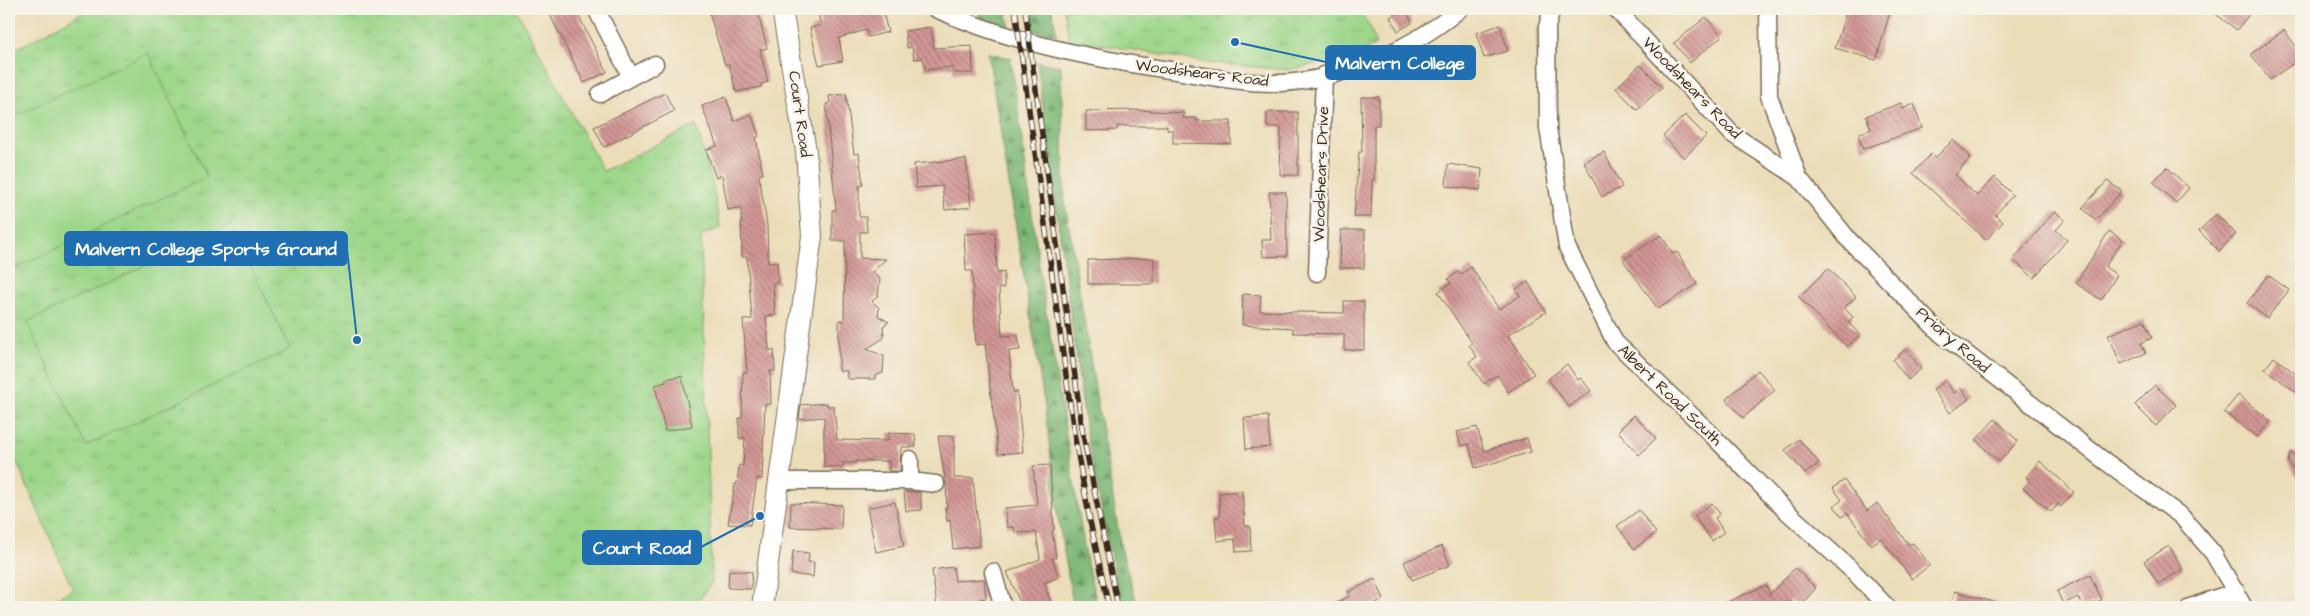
<svg xmlns="http://www.w3.org/2000/svg" width="2310" height="616" font-family="'Architects Daughter',sans-serif">
<style>
.grass{fill:url(#grass-tufts);stroke:#6c8054}
.forest{fill:url(#forest-firs);stroke:#5c714a}
.pitch{fill:#9dd78a;stroke:#6c8054}
.building{fill:url(#building-back-hatch)}
.lines{fill:none;stroke-linecap:round;stroke-linejoin:round}
.minor-casing{stroke:#796954;stroke-width:19}
.tertiary-casing{stroke:#796954;stroke-width:22}
.minor{stroke:#fff;stroke-width:16}
.tertiary{stroke:#fff;stroke-width:20}
.rail-casing{stroke:#3b2a1e;stroke-width:5.5}
.rail{stroke:#f7f3e8;stroke-width:4;stroke-dasharray:11;stroke-linecap:butt}
.labels{text-anchor:middle;dominant-baseline:central;stroke-width:5;stroke-linejoin:round;paint-order:stroke}
.street-label{font-size:16px;fill:#3b2a1e;stroke:#f7f3e8}
.leader{fill:none;stroke:#1f6fb2;stroke-width:2}
.callout-dot{fill:#1f6fb2;stroke:#f7f3e8;stroke-width:2}
.callout{fill:#1f6fb2;stroke:#1f6fb2;stroke-width:2}
.callout-label{font-size:18px;text-anchor:middle;font-weight:bold;fill:#fff}
</style>
<defs>
<pattern id="grass-tufts" width="24" height="20" patternUnits="userSpaceOnUse" patternTransform="scale(1.25)"><rect width="24" height="20" fill="#9dd78a"/><path d="M3 7l-1-3M5 7V3M7 7l1-3M15 17l-1-3M17 17v-4M19 17l1-3" fill="none" stroke="#88b977"/></pattern>
<pattern id="forest-firs" width="22" height="20" patternUnits="userSpaceOnUse" patternTransform="scale(1.25)"><rect width="22" height="20" fill="#7eb876"/><path d="M5 1l3.5 6h-7zM16 11l3.5 6h-7z" fill="#689660"/></pattern>
<pattern id="building-back-hatch" width="6" height="6" patternUnits="userSpaceOnUse" patternTransform="scale(1.25)"><rect width="6" height="6" fill="#d29695"/><path d="M-1 5l2 2M0 0l6 6M5-1l2 2" fill="none" stroke="#ac7b79"/></pattern>
</defs>
<rect width="100%" height="100%" fill="#f7f3e8"/>
<filter id="ink" filterUnits="userSpaceOnUse"><feTurbulence type="fractalNoise" baseFrequency=".02" numOctaves="2"/><feDisplacementMap in="SourceGraphic" scale="10" xChannelSelector="R" yChannelSelector="G"/><feConvolveMatrix kernelMatrix="1 2 1 2 8 2 1 2 1" color-interpolation-filters="sRGB"/></filter>
<filter id="wash" filterUnits="userSpaceOnUse"><feTurbulence type="fractalNoise" baseFrequency=".0096" numOctaves="4" result="noise"/><feDisplacementMap in="SourceGraphic" scale="20" xChannelSelector="R" yChannelSelector="G"/><feGaussianBlur stdDeviation="1.12" result="paint"/><feColorMatrix in="noise" values="0 0 0 0 0 0 0 0 0 0 0 0 0 0 0 0 0 1.4 0 .05"/><feComposite in="paint" operator="in"/></filter>
<g filter="url(#wash)">
<rect width="100%" height="100%" fill="#ecddb9"/>
<path class="grass" d="M89 9H516L603 171 696 125 713 185 720 228 701 236 712 582 694 607H38L73 590 9 445V53Z
M1064 9H1359L1371 29 1376 45 1354 55 1289 70 1209 63 1069 39Z"/>
<path class="forest" d="M978 9H1006L1010 29 980 20Z
M1029 9H1052L1057 35 1033 30Z
M988 53 1011 58 1041 280 1087 564 1098 607H1075L1072 598 1058 518 1045 408Z
M1037 62 1061 66 1065 202 1121 548 1138 607H1121L1086 432Z"/>
<path class="pitch" d="M148 53 207 177 9 271V119Z
M231 225 290 349 86 446 27 322Z"/>
<g id="blocks">
<path class="building" d="M547 9H575L607 72 584 83Z
M708 9H757L767 48 760 50 768 82 761 84V87L736 92 729 64 725 65Z
M853 9H882L888 32 868 37 866 30 839 38 843 61 819 65 810 28 821 25 818 14Z
M1405 9 1412 23 1398 31 1390 17Z
M1847 9H1879L1890 12 1876 60 1835 48Z
M2209 9H2253L2237 30Z
M1706 17 1722 36 1690 63 1674 43Z
M1500 25 1508 51 1484 58 1476 33Z
M931 27 934 48 972 46 973 73H953V67L925 70 923 58 914 59 912 47 907 48 905 31Z
M2284 30 2301 53V58L2270 80 2251 54Z
M1640 65 1662 87 1637 110 1616 88Z
M665 93 674 111 604 147 594 127Z
M846 94 854 154 859 153 863 185 859 186V217H866L867 232H860V258L886 259 872 272 880 279 878 296 872 301 879 308 878 316 889 322 883 326 884 338 866 349 884 356 883 373 875 376V379H847V371H839V320L844 321 845 241H832V210H836L826 104 830 103 829 96Z
M726 97 734 121 751 114 759 136 756 138 763 174 759 175 767 225 768 263 777 262 778 283H773L775 315 766 316 769 350H774L775 371H770L771 404H765L762 479 757 478 750 525 728 524 735 484H737L739 465 743 466 745 438H739V418H742L743 372H747L743 320 752 319 747 257H742L741 207 728 210 722 175 716 178 706 150 717 146 702 106Z
M1361 97H1379V125H1374V180H1372L1371 217H1354L1359 152H1362Z
M1901 103 1903 109 1914 104 1922 128 1863 149 1858 134 1871 129 1866 116Z
M1139 110 1184 113 1183 118H1197V121H1231V144L1173 143V130H1167V126H1117V130L1086 131V111Z
M1267 112H1298V175H1280L1281 127H1267Z
M1685 115 1706 136 1684 158 1663 136Z
M1953 140 1971 157 1955 175 1977 196 1995 177 2013 195 1995 215 2003 222 1986 240 1913 173 1931 154 1935 158Z
M1604 152 1622 187 1602 197 1584 162Z
M966 159 971 207 945 210 942 186 916 188 914 164Z
M1448 164 1482 169 1480 190 1446 186Z
M2167 167 2189 188 2176 203 2153 182Z
M2107 181 2122 191 2096 220 2082 208Z
M1269 192H1286L1287 256 1263 257 1262 240H1271Z
M2055 211 2065 220 2056 230 2067 240 2034 278 2013 260Z
M2216 214 2236 234 2219 251 2199 231Z
M1341 230H1365L1364 268H1340Z
M2109 231 2123 240 2105 267 2117 275 2101 300 2076 283Z
M995 232 997 273 1004 272V288H999L1002 336 1018 335 1020 350 1009 351 1013 392 1017 391 1023 452 998 454 985 344 976 345 972 271H966L964 234Z
M1661 235 1673 254 1677 252 1697 284 1658 309 1623 260Z
M1154 258V284H1088V260Z
M1471 267 1499 309 1520 296 1516 289 1528 282 1546 312 1508 335 1534 374 1508 392 1497 375 1484 384 1469 362 1477 357 1469 345 1472 343 1438 292 1451 283 1448 279 1458 272 1460 275Z
M1828 268 1856 297 1844 308 1853 317 1848 322 1860 335 1847 347 1799 297Z
M2268 275 2289 290 2267 318 2247 303Z
M1243 294 1261 295 1260 311 1344 313V301H1364V350H1344V334L1293 333V328L1242 325Z
M2144 320 2152 338 2141 343 2146 353 2121 364 2108 335Z
M1906 349 1921 369 1908 380 1893 360Z
M2274 357 2301 378V384L2296 392 2265 369Z
M1567 364 1578 380 1581 378 1591 391 1569 407 1548 379Z
M1758 370 1775 390 1743 418 1726 399Z
M682 376 692 426 665 431 655 385 666 382V379Z
M1945 381 1954 393 1961 388 1969 399 1950 413 1933 390Z
M2155 385 2176 405 2156 426 2135 405Z
M2238 395 2271 421 2257 437 2224 412Z
M827 403V406H834L837 440 888 441V433L915 434 916 447H901L900 471H889V461H856V463H843V467H824V417L799 419 801 405Z
M1634 415 1656 438 1639 455 1618 431Z
M1268 416 1270 447 1246 449 1244 418Z
M1995 419 2018 441 1999 462 1976 440Z
M1477 427 1484 451 1527 438 1531 452 1475 468 1469 444 1461 446 1457 432Z
M938 436H954V478H973L980 546 953 549 950 520 947 521 945 508H947L946 485Z
M1799 439 1819 463 1805 474 1785 450Z
M2290 453 2301 455V484L2288 462Z
M2040 461 2074 492 2061 507 2058 504 2051 512 2023 488 2030 480 2026 477Z
M1050 465 1054 530 1052 531 1056 558H1052L1059 577 1044 583 1053 607H1022L1007 572 1040 559 1036 532 1015 533 1014 527H1007L1005 508 1037 505 1033 466Z
M1844 480 1867 511 1877 503 1909 545 1913 543 1930 565 1912 579 1881 538 1871 545 1847 513 1842 517 1834 506 1842 500 1833 488Z
M1242 491 1245 526H1250L1251 551 1236 552 1235 539 1217 541 1215 517 1220 516 1219 493Z
M904 492H920L922 510 906 511Z
M895 502 904 546 876 552 867 508Z
M791 503 842 505 841 529 790 527Z
M1712 503 1720 514 1715 518 1724 532 1712 541 1694 516Z
M1639 510 1656 533 1634 549 1617 526Z
M1442 546 1450 565 1412 580 1404 562Z
M2169 546 2183 569 2158 584 2144 561Z
M793 551 809 553 808 562H814L813 577 791 574Z
M953 567 955 581 984 579 986 598 979 599 980 607H937L932 570Z
M1795 568 1816 588 1799 607 1791 600 1776 607H1716L1766 585 1770 594Z
M729 570 752 572 751 589 728 588Z
M2090 575 2102 600 2082 607 2078 597 2063 604 2057 591Z
M1375 579 1384 599 1367 607H1328L1350 596 1348 592Z
M1955 591 1997 603V607H1950Z"/>
</g>
</g>
<g filter="url(#ink)">
<use href="#blocks" fill-opacity="0" stroke="#796954" stroke-width="1"/>
<g class="lines">
<g class="minor-casing">
<path id="minor" d="M596 9 631 77
M936 9C1012 43 1094 59 1176 71 1209 77 1248 84 1281 83 1343 80 1413 48 1460 9
M1552 9 1547 27 1548 128 1567 247 1615 342 1706 429 1783 508 1855 573 1887 607
M1616 9 1732 134 1799 178
M1768 9 1769 96 1799 178 1849 240 1941 334 2102 459 2181 516 2213 553 2244 607
M600 94 655 64
M1317 273 1324 75
M780 481H910L936 484
M910 481V459
M993 572 1003 607
M2190 607 2236 591"/>
</g>
<g class="tertiary-casing">
<path id="tertiary" d="M762 607 812 236 806 151 782 9"/>
</g>
<use href="#minor" class="minor"/>
<use href="#tertiary" class="tertiary"/>
<g class="rail-casing">
<path id="rail" d="M1015 9 1074 433 1090 521 1109 607
M1025 9 1083 435 1118 607"/>
</g>
<use href="#rail" class="rail"/>
</g>
</g>
<g class="labels">
<g class="street-label">
<text transform="translate(1202 73) rotate(7)">Woodshears Road</text>
<text transform="translate(1692 88) rotate(46)">Woodshears Road</text>
<text transform="translate(800 114) rotate(82)">Court Road</text>
<text transform="translate(1321 174) rotate(-88)">Woodshears Drive</text>
<text transform="translate(1953 340) rotate(41)">Priory Road</text>
<text transform="translate(1670 395) rotate(44)">Albert Road South</text>
</g>
</g>
<path class="leader" d="M1235 42L1326 62M357 340L347 249M760 516L701 547"/>
<g class="callout-dot">
<circle cx="1235" cy="42" r="5"/>
<circle cx="357" cy="340" r="5"/>
<circle cx="760" cy="516" r="5"/>
</g>
<g class="callout">
<rect x="1326" y="46" width="149" height="33" rx="5"/>
<rect x="65" y="232" width="282" height="33" rx="5"/>
<rect x="583" y="531" width="118" height="33" rx="5"/>
</g>
<g class="callout-label">
<text x="1400" y="69">Malvern College</text>
<text x="206" y="255">Malvern College Sports Ground</text>
<text x="642" y="554">Court Road</text>
</g>
<rect width="2310" height="616" fill="none" stroke="#f7f3e8" stroke-width="30"/>
</svg>
